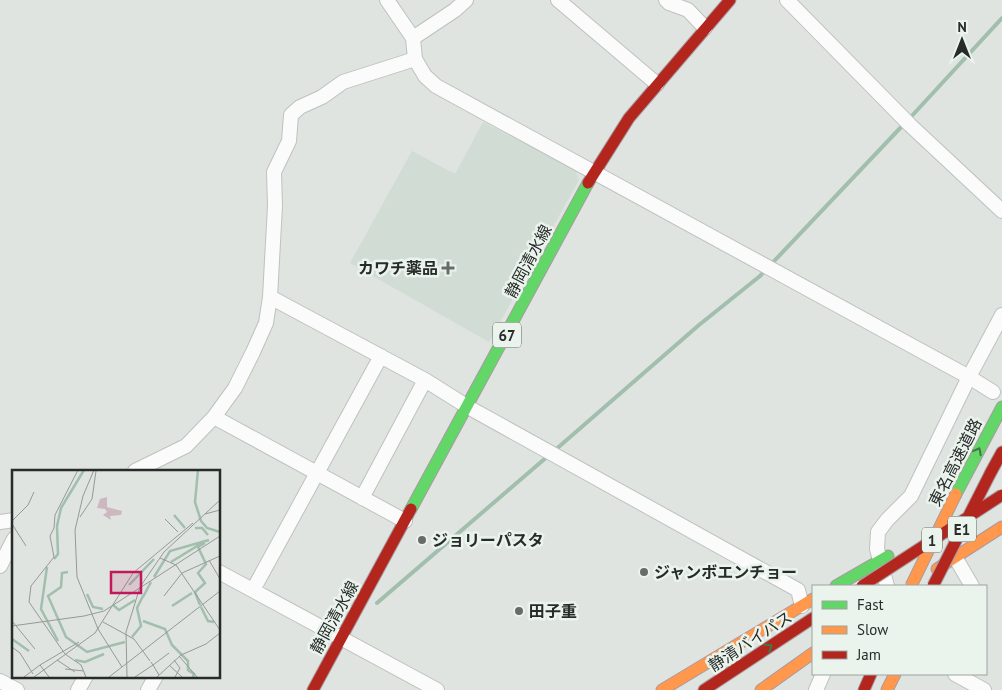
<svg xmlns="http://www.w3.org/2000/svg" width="1002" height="690" font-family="'PT Sans','Noto Sans JP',sans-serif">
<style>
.built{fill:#d0dcd4}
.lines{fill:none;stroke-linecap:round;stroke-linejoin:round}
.stream{stroke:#a1bfac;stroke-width:4}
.street-casing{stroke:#bdc2bf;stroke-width:16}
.fast-casing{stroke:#a79ba1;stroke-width:13}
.slow-casing{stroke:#a79ba1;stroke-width:13}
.jam-casing{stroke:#a79ba1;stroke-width:13}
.street{stroke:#fafbfa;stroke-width:14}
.fast{stroke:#63d668;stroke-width:11}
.slow{stroke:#ff974d;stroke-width:11}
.jam{stroke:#b3261e;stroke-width:11}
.slow-bridge-casing{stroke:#a79ba1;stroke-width:13;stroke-linecap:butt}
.jam-bridge-casing{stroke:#a79ba1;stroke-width:13;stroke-linecap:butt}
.slow-bridge{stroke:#ff974d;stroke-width:11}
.jam-bridge{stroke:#b3261e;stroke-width:11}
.oneway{stroke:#427845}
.poi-dot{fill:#676c69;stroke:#eaf4ed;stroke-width:2}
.labels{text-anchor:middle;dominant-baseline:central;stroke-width:5;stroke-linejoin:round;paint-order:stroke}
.shield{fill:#eaf4ed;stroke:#626764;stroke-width:1}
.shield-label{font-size:15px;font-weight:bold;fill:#272b29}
.street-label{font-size:16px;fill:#272b29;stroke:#eaf4ed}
.poi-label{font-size:16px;font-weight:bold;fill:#272b29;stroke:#eaf4ed;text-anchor:start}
.inset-river{fill:none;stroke:#a1bfac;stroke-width:2.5}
.inset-road{fill:none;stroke:#959a97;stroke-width:1}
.view{fill:#c2185b;fill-opacity:0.15;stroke:#c2185b;stroke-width:2.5}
.inset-edge{fill:none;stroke:#272b29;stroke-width:2.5}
</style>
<rect width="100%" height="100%" fill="#dfe4e1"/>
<path class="built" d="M483 122 575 170 579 180 489 342 350 263 412 151 455 174Z"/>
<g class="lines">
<path class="stream" d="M909 119 1002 18
M554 451 699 325 760 276 904 124
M377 603 548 456"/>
<g class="street-casing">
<path id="street" d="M387 0 413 38 415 59 425 76 436 86 969 377 993 392
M558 0 657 84
M666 0 669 3 688 10 705 28
M787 0 910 125 1002 211
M413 38 455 10 466 0
M270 297 425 380 468 407 798 590 802 606
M214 417 405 521
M135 471 186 446 214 417 235 388 253 352 266 323 270 297 275 206 274 172 289 141 291 115 300 107 322 97 343 82 415 59
M362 498 425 380
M0 522 14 520
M955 557 972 586
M0 566 14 539
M219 572 437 690
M887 586 877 549 878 532 887 520 911 496 969 377 1002 315
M253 590 381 356
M955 674 984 690
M0 681 17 690
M78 690 86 676
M148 690 156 676
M816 690 823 674"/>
</g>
<g class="fast-casing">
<path id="fast" d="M956 494 1002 407
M411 509 588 183
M836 586 888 556"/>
</g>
<g class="slow-casing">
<path id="slow" d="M937 569 1002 527
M662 690 813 599
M761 690 813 653
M887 690 895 674"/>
</g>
<g class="jam-casing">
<path id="jam" d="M588 183 629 118 730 0
M991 472 1002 452
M313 690 411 509
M704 690 813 618
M864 690 871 674"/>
</g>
<use href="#street" class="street"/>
<use href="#fast" class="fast"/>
<use href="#slow" class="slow"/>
<use href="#jam" class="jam"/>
<g class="slow-bridge-casing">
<path id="slow-bridge" d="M911 586 956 494"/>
</g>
<g class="jam-bridge-casing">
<path id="jam-bridge" d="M862 586 1002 495
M933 586 991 472"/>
</g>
<use href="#slow-bridge" class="slow-bridge"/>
<use href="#jam-bridge" class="jam-bridge"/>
</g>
<defs><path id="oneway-chevron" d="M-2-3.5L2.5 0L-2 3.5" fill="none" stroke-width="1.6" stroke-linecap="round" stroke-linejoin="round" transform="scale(1.25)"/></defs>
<g class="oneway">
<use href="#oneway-chevron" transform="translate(978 451) rotate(-62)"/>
<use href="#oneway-chevron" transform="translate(769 647) rotate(-33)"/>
</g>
<g class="poi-dot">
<path d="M445.5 260.5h5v5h5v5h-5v5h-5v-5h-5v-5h5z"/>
<circle cx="422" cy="540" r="5"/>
<circle cx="644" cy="572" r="5"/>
<circle cx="519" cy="611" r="5"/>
</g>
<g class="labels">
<g class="shield">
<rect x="493" y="322.5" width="28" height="25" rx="4"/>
<rect x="948" y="516.5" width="28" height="25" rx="4"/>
<rect x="922" y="527.5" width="20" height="25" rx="4"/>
</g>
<g class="shield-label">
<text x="507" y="335">67</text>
<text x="962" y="529">E1</text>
<text x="932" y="540">1</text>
</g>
<g class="street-label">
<text transform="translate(528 261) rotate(-62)">静岡清水線</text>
<text transform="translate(955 462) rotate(-63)">東名高速道路</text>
<text transform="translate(334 617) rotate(-61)">静岡清水線</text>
<text transform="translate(750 641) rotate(-33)">静清バイパス</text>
</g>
<g class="poi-label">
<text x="438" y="268" text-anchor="end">カワチ薬品</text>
<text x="432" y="540">ジョリーパスタ</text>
<text x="654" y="572">ジャンボエンチョー</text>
<text x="529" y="611">田子重</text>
</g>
</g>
<g transform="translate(12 470)">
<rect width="208" height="208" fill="#dfe4e1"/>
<path d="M95 27V37L110 41 109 45 98 46 99 50 91 45 95 42 93 39 85 38 88 29Z" fill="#cdb7c1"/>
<path class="inset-river" d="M186 0 183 32 189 51 195 58 208 62M162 45 173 58M183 58H190L196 65M42 89 46 84 45 56 49 38 72 0M159 92 190 73M35 97 29 139 46 171M56 102 50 103 49 117 36 126 54 167 75 182 113 172M142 107 158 81 197 70M117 115 142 89M75 124 81 137 91 139M131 127 139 112M101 135 107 140 123 130M188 135 183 122 193 113 186 103 194 94 186 77 193 73M160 136 180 123M189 137 196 151 202 152M131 151 153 159 160 175 176 191V200L182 204 181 207M120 167 129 156 125 138 131 126M0 169 17 181M63 190 73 192 92 184"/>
<path class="inset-road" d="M66 0 43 45 42 58 38 66 42 87 19 116 17 132 53 184 69 195 74 207M82 0 71 26 63 60 65 107 86 159 110 197M193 44 208 40M68 47 80 29 84 1M153 49 166 62M0 51 16 35 22 22M0 54 14 76M148 88 164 95 208 160M197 90 208 109M170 103 208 86M152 126 170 103M0 151 23 179M91 152 122 169 138 191M0 156 72 146 92 141 208 66M0 177 8 183 21 204M167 186 185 207M45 190 63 202M162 190 168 198 163 207M139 192 141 195 157 183M157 195 170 207M53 199 72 201M12 207 28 195M22 207 83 163 121 103 181 53M37 207 28 195 67 172M97 207 208 121M115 207 114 162 128 117 152 82 208 30M123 207 141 195 147 205M145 207 169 185 194 174 208 163"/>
<path class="view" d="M99 102H129V123H99Z"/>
<rect width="208" height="208" class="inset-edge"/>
</g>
<rect x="812" y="585" width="175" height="90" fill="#eaf4ed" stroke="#9ca49f"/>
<rect x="822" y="601" width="25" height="8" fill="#63d668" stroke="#9ca49f"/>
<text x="857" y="610" font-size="15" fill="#272b29">Fast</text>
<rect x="822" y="626" width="25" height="8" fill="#ff974d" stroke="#9ca49f"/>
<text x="857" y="635" font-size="15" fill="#272b29">Slow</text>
<rect x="822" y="651" width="25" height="8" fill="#b3261e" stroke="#9ca49f"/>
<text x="857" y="660" font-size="15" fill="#272b29">Jam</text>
<g transform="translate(962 40)" stroke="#eaf4ed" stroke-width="4" paint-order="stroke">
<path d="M0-4L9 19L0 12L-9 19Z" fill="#272b29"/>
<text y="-8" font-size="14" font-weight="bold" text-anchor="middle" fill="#272b29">N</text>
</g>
</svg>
